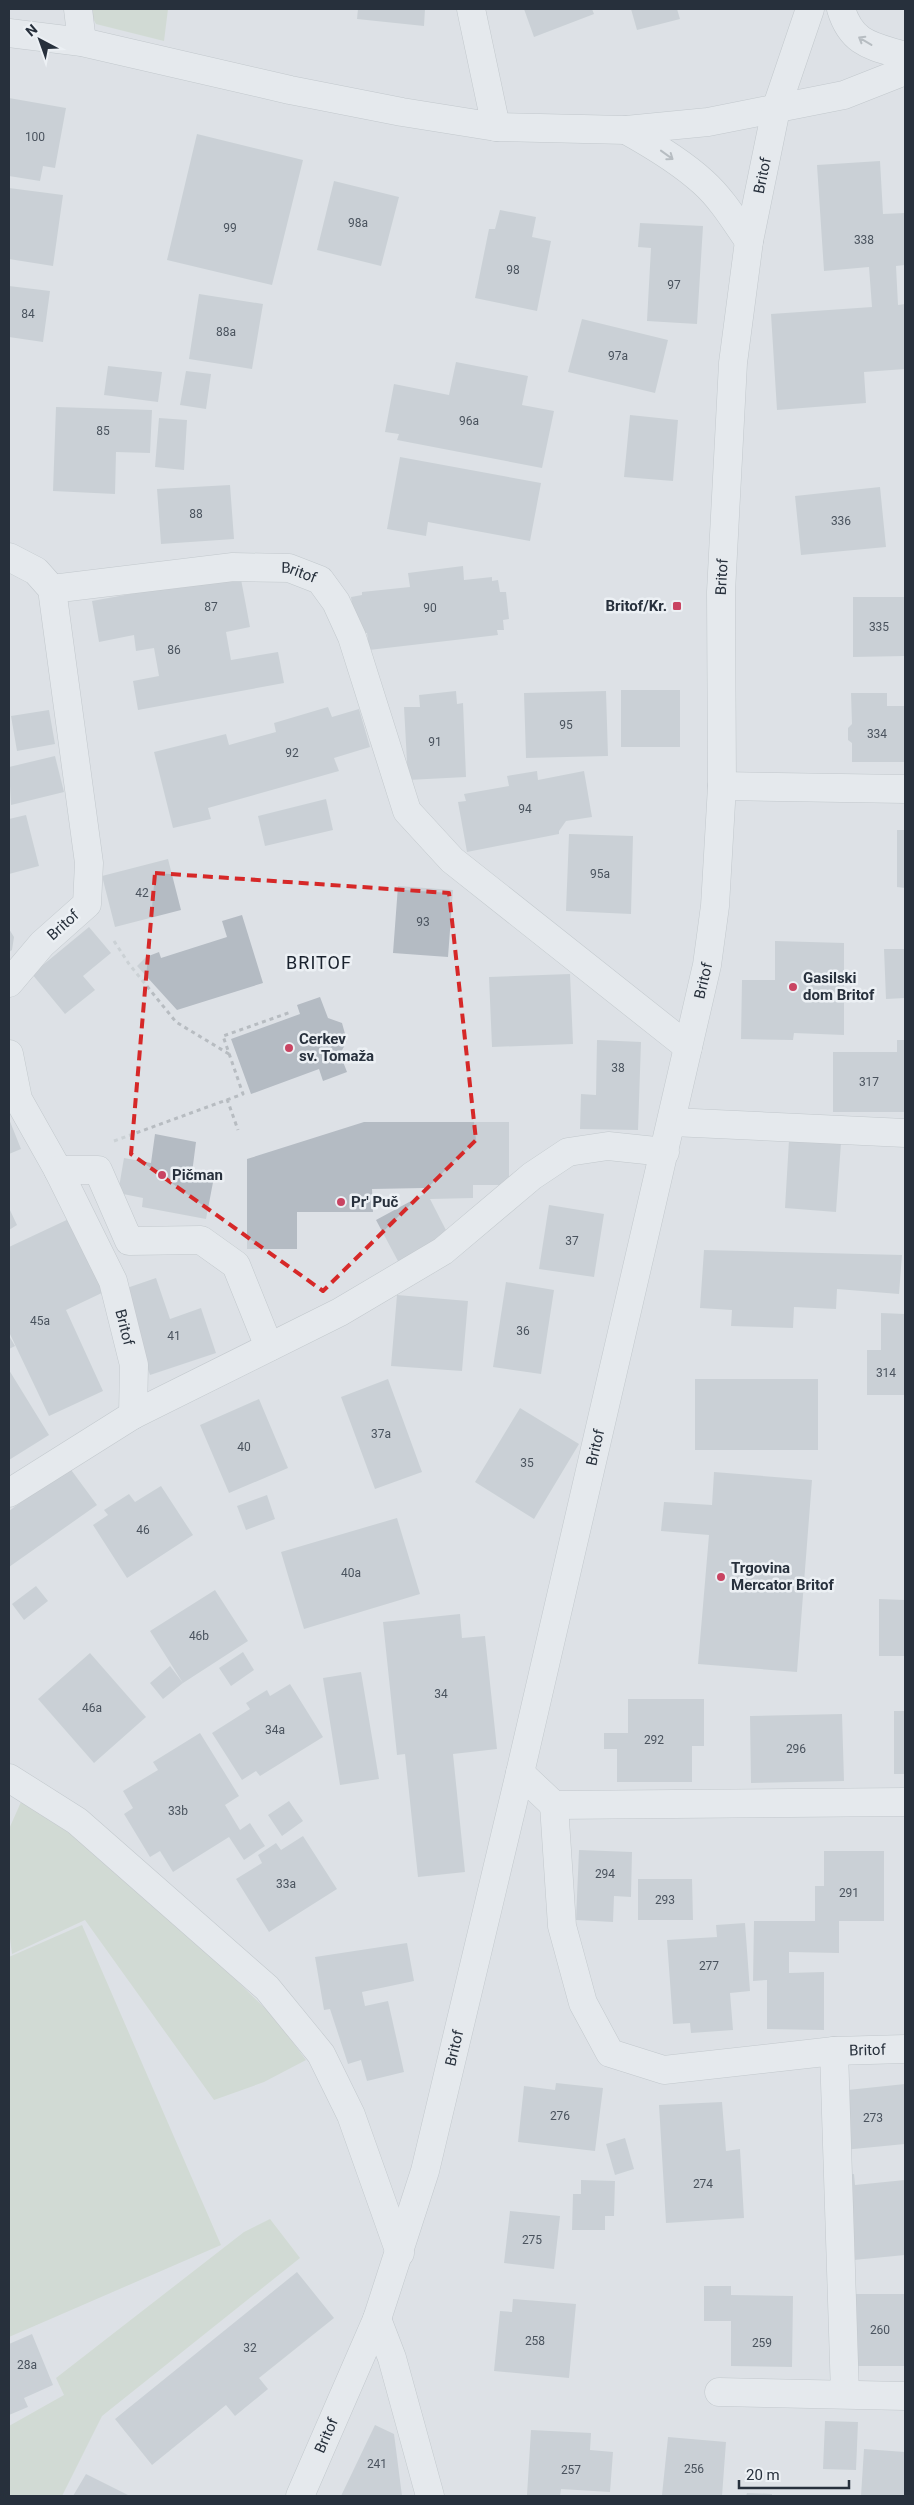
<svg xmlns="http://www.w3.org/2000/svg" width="914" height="2505" font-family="Roboto,sans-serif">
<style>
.green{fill:#c4d0be}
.building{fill:#b4bbc3}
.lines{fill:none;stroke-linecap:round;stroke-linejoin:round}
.minor-casing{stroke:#a3a8b0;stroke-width:29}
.path{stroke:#b7bcc1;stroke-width:3;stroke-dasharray:4 4;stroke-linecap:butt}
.minor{stroke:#eff2f5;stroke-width:28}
.oneway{stroke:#8b9198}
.marked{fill:none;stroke:#d62828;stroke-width:4;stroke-dasharray:10 6;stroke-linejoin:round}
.poi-dot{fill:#c94462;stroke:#ecf0f4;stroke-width:2}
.labels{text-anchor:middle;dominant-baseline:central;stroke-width:5;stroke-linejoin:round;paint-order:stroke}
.number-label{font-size:12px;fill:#4a535e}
.street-label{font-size:15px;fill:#27303c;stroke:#ecf0f4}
.poi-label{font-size:15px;font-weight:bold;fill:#27303c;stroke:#ecf0f4;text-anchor:start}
.quarter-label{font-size:18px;letter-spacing:1px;fill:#19212d;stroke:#ecf0f4}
</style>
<rect width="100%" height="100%" fill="#dde1e6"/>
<path class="green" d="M88 9H168L164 41 96 24Z
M21 1802 71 1834 175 1920 275 2018 306 2060 264 2082 214 2100 85 1920 12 1954 9 1931V1829Z
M82 1925 221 2245 9 2337V1957Z
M270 2219 300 2258 102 2416 62 2496H9V2426L64 2395 56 2378 244 2232Z"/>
<path class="building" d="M358 9H425L424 26 357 19Z
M524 9H592L594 14 534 37Z
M631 9H677L680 19 637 30Z
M9 98 66 108 55 168 43 166 40 181 9 176Z
M197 134 303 160 272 285 167 260Z
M880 161 883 214 905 213V265L896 266 898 305 905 304V369L864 372 866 403 777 410 771 314 872 307 869 267 824 271 817 165Z
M334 181 399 197 381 266 317 250Z
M9 188 63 195 53 266 9 259Z
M500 210 536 217 532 237 551 241 537 311 475 298 489 229H495Z
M640 223 703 226 697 324 647 321 651 248 638 247Z
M9 286 50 291 43 342 9 337Z
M199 294 263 304 252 369 189 359Z
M582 319 668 340 655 393 568 372Z
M456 362 528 376 522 405 554 411 542 468 397 440 399 434 385 432 394 384 449 395Z
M108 366 162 372 158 402 104 395Z
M186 371 211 374 206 409 180 405Z
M56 407 152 410 150 453 116 452 115 494 53 491Z
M630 415 678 420 673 481 624 477Z
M159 418 187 420 184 470 155 467Z
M400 457 541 483 530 541 428 522 426 536 387 529Z
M230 485 234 539 161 544 157 489Z
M880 487 886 547 801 555 795 496Z
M463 566 464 580 492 577V581L498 580 500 592H506L509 619 503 620 504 630H497L498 635 369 650 367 633 356 634 351 597 362 595V592L410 587 408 573Z
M240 574 250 627 226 632 231 660 278 652 284 683 138 710 133 681 159 676 154 648 136 651 134 635 99 642 92 601Z
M853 597H905V656L853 657Z
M621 690H680V747H621Z
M456 691 457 704 463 703 466 777 408 780 404 707H420L419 695Z
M606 691 608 756 526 758 524 693Z
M851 693H887V706H905V762H852V743L848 740V728L852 724Z
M328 707 332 717 359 709 370 747 334 758 339 771 208 808 211 819 173 828 154 752 226 734 229 745 276 732 274 723Z
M49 710 55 744 17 751 11 716Z
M55 756 64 792 11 805 9 767Z
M537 771 538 780 584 771 592 817 566 821 559 831V834L467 852 458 802 466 801 464 794 509 786 507 776Z
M326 799 333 830 265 846 258 816Z
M26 815 39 866 9 874V819Z
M897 830H905V888L897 887Z
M569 834 633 836 631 914 566 911Z
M168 859 181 910 115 927 102 876Z
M398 886 453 890 448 957 393 953Z
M242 915 263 983 177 1010 137 966 146 957 159 952 161 958 227 937 222 921Z
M89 927 111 953 83 976 95 990 65 1014 32 974Z
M9 929 14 937 12 950 9 952Z
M775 941 844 943V1035L794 1033 793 1040 741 1039 742 980H775Z
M884 949H905V998L886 999Z
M570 974 573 1044 492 1047 489 977Z
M320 997 328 1018 342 1023 347 1041 340 1054 347 1072 323 1081 319 1069 251 1094 231 1039 300 1014 297 1005Z
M597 1040 641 1042 638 1130 580 1129 581 1094 596 1095Z
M897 1040H905V1112H833V1052H897Z
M9 1119 21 1149 9 1154Z
M364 1122H509V1185H473V1198L430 1199 449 1236 399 1263 376 1220 424 1194V1188L372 1189 373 1212H297V1249H247V1159Z
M155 1134 196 1142 192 1173 214 1177 206 1219 142 1207 143 1198 118 1193 124 1158 151 1163Z
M789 1140 841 1143 836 1212 785 1208Z
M549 1205 604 1214 594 1277 539 1269Z
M9 1208 17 1225 9 1230Z
M73 1217 106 1291 66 1310 103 1391 49 1416 9 1332V1247Z
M704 1250 902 1255 899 1294 837 1289 836 1309 794 1307 793 1328 731 1326 732 1310 700 1308Z
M156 1278 170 1319 201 1308 216 1353 150 1375 121 1290Z
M506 1282 554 1290 541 1374 493 1367Z
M397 1295 468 1301 462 1371 391 1366Z
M881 1313 905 1314V1395H867V1350H881Z
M9 1336 15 1346 9 1349Z
M9 1370 49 1435 9 1460Z
M388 1379 422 1472 375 1489 341 1397Z
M695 1379H818V1450H695Z
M259 1399 288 1468 229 1493 200 1425Z
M520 1408 579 1444 534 1519 475 1482Z
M69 1467 97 1505 9 1567V1511Z
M714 1472 812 1480 797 1672 698 1664 709 1535 661 1531 664 1502 712 1505Z
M161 1486 193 1535 127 1578 93 1525 108 1515 104 1510 129 1494 135 1502Z
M267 1495 275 1519 246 1530 237 1506Z
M397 1518 420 1594 304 1629 281 1552Z
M36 1586 48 1601 24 1620 12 1604Z
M215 1590 248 1641 183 1683 163 1699 150 1683 170 1666 183 1683 150 1631Z
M879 1599 905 1600V1656H879Z
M460 1614 462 1638 485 1636 497 1749 453 1754 465 1872 418 1877 405 1754 397 1755 383 1622Z
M243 1652 254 1670 231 1686 219 1668Z
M90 1653 146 1717 94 1763 38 1699Z
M361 1672 379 1779 340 1785 323 1678Z
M290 1684 323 1737 260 1776 256 1771 242 1780 212 1733 250 1709 246 1703 267 1690 270 1696Z
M628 1699H704V1746H692V1782H617V1749H604V1733H628Z
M894 1711H905V1774H894Z
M842 1714 844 1781 751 1783 750 1716Z
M200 1733 239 1796 225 1805 240 1830 250 1823 265 1846 244 1860 229 1837 173 1872 160 1851 150 1857 124 1814 133 1808 123 1791 158 1770 153 1762Z
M289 1801 303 1821 282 1836 268 1815Z
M303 1836 337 1889 269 1932 236 1879 262 1863 258 1855 276 1843 281 1850Z
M579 1850 632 1852 631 1897 614 1896 613 1922 576 1920Z
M824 1851H884V1921H839V1953L789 1952V1973L824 1972V2030L767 2029V1980L753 1981 754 1921H815V1886H824Z
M638 1879H692L693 1920H638Z
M745 1923 750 1991 730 1993 733 2030 691 2033 690 2023 673 2024 667 1940 717 1937 716 1925Z
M407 1943 414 1981 362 1992 365 2006 388 2001 404 2072 367 2081 361 2060 348 2064 330 2009 324 2010 315 1957Z
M556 2083 603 2088 595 2151 518 2142 524 2086 555 2090Z
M905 2084V2144L843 2150 838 2091Z
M722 2102 726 2151 740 2149 744 2218 666 2223 659 2105Z
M625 2138 634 2169 615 2175 606 2144Z
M854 2174 855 2185 905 2180V2255L833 2262 825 2177Z
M581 2180 615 2181 614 2216H605V2230H572L573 2194H581Z
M510 2211 560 2216 554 2269 504 2263Z
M297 2272 334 2318 259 2378 268 2389 235 2416 226 2405 152 2465 115 2419Z
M704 2286H731V2295L793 2296 792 2367 731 2366V2321H704Z
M854 2294H905V2366H854Z
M513 2299 576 2304 569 2378 494 2371 500 2311 512 2312Z
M32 2334 53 2385 24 2398 28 2407 9 2415V2344Z
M825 2421 858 2422 856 2470 823 2469Z
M375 2425 394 2434 402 2496H341Z
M531 2430 591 2433 590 2450 613 2452 610 2492 561 2489 560 2496 527 2495Z
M668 2437 726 2442 722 2496 662 2495Z
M864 2449 905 2452V2496H861Z
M86 2474 130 2496H73Z
M747 2493 772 2494V2496H746Z"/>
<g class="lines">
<g class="minor-casing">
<g id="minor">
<path d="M78 9 82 42"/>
<path d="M471 9 496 127"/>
<path d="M841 9C852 45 873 46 905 56"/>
<path d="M9 33 82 42 290 90 402 112 496 127 626 130 708 122 844 95 905 71"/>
<path d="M626 130C653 145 680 161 703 182 722 199 735 221 749 241"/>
<path d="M9 557 36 571 52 589 89 863 87 904 42 944 9 983"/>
<path id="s1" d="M52 589 233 567 289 568 320 580 336 602 352 637 407 811 452 860 688 1047"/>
<path d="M722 786 905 789"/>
<path id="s2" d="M9 1054 18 1099 58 1170 113 1281 134 1365 133 1415"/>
<path d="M672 1122 905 1133"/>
<path d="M58 1170H98L129 1241 201 1240 236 1265 269 1347"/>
<path d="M9 1493 133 1415 340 1312 443 1251 532 1176 568 1152 608 1146 665 1152"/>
<path d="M520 1773 554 1805 905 1802"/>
<path d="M9 1778 77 1821 267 1988 321 2054 351 2115 400 2253"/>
<path id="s3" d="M554 1805 562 1926 583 2003 610 2053 664 2070 834 2051 905 2049"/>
<path d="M834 2051 845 2394"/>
<path d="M377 2319 392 2358 430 2496"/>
<path d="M719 2392 905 2396"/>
<path id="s4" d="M300 2496 377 2319 425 2171 520 1773 707 965 715 906 722 786 721 592 733 363 749 241 776 109 810 9"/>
</g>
</g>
<path class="path" d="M114 941 129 964 176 1022 229 1054
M227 1099 238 1130
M114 1141 243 1094 223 1036 291 1012"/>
<use href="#minor" class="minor"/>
</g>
<defs><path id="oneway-shaft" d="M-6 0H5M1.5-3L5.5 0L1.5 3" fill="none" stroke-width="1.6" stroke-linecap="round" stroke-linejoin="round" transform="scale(1.25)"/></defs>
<g class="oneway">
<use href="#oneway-shaft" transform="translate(865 41) rotate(-149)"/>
<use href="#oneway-shaft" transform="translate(667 155) rotate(36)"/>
</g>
<path d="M0 0H914V2505H0ZM155 873 449 893 476 1140 323 1291 131 1154Z" fill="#dde1e6" fill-opacity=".55" fill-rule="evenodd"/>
<path class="marked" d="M155 873 449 893 476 1140 323 1291 131 1154Z"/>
<g class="poi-dot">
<rect x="672" y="601" width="10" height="10" rx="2.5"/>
<circle cx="793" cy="987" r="5"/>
<circle cx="289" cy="1048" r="5"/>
<circle cx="162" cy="1175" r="5"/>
<circle cx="341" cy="1202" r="5"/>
<circle cx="721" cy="1577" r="5"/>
</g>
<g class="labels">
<g class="number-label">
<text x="35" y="137">100</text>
<text x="358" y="223">98a</text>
<text x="230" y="228">99</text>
<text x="864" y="240">338</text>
<text x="513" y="270">98</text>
<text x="674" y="285">97</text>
<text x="28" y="314">84</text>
<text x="226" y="332">88a</text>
<text x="618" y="356">97a</text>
<text x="469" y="421">96a</text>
<text x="103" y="431">85</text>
<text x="196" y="514">88</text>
<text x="841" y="521">336</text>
<text x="211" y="607">87</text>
<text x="430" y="608">90</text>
<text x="879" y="627">335</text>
<text x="174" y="650">86</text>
<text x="566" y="725">95</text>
<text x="877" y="734">334</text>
<text x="435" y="742">91</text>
<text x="292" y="753">92</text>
<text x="525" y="809">94</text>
<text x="600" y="874">95a</text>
<text x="142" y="893">42</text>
<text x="423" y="922">93</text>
<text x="618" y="1068">38</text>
<text x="869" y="1082">317</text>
<text x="572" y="1241">37</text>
<text x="40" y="1321">45a</text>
<text x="523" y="1331">36</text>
<text x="174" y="1336">41</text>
<text x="886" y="1373">314</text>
<text x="381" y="1434">37a</text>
<text x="244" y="1447">40</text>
<text x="527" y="1463">35</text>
<text x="143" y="1530">46</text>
<text x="351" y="1573">40a</text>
<text x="199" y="1636">46b</text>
<text x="441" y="1694">34</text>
<text x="92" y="1708">46a</text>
<text x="275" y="1730">34a</text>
<text x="654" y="1740">292</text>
<text x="796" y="1749">296</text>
<text x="178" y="1811">33b</text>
<text x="605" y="1874">294</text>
<text x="286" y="1884">33a</text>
<text x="849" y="1893">291</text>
<text x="665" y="1900">293</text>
<text x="709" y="1966">277</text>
<text x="560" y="2116">276</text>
<text x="873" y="2118">273</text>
<text x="703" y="2184">274</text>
<text x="532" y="2240">275</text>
<text x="880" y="2330">260</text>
<text x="535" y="2341">258</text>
<text x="762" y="2343">259</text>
<text x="250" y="2348">32</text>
<text x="27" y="2365">28a</text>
<text x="377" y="2464">241</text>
<text x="694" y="2469">256</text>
<text x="571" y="2470">257</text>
</g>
<g class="street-label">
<text stroke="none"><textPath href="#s4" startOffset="2380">Britof</textPath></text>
<text stroke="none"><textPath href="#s1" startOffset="249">Britof</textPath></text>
<text stroke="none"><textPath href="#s4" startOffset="1976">Britof</textPath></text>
<text transform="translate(63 925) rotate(-42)">Britof</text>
<text stroke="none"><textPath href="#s4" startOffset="1571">Britof</textPath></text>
<text stroke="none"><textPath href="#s2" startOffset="299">Britof</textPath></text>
<text stroke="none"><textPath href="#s4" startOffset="1092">Britof</textPath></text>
<text stroke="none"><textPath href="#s4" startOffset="475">Britof</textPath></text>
<text stroke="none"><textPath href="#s3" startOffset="519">Britof</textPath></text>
<text stroke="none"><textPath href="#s4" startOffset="66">Britof</textPath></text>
</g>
<g class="poi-label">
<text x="667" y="606" text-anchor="end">Britof/Kr.</text>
<text x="803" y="978">Gasilski<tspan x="803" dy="17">dom Britof</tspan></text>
<text x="299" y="1039">Cerkev<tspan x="299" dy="17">sv. Tomaža</tspan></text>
<text x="172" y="1175">Pičman</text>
<text x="351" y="1202">Pr' Puč</text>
<text x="731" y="1568">Trgovina<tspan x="731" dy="17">Mercator Britof</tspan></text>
</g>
<g class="quarter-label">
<text x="319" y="962">BRITOF</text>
</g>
</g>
<rect width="914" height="2505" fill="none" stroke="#27303c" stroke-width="20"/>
<g transform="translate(40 40) rotate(319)" stroke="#ecf0f4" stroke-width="4" paint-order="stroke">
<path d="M0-4L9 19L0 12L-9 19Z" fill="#27303c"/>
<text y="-8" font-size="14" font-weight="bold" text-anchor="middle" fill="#27303c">N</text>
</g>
<path d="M739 2480v8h110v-8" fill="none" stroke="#27303c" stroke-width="2.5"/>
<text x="746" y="2480" font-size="15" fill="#27303c" stroke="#ecf0f4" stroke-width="4" paint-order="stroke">20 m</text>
</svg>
